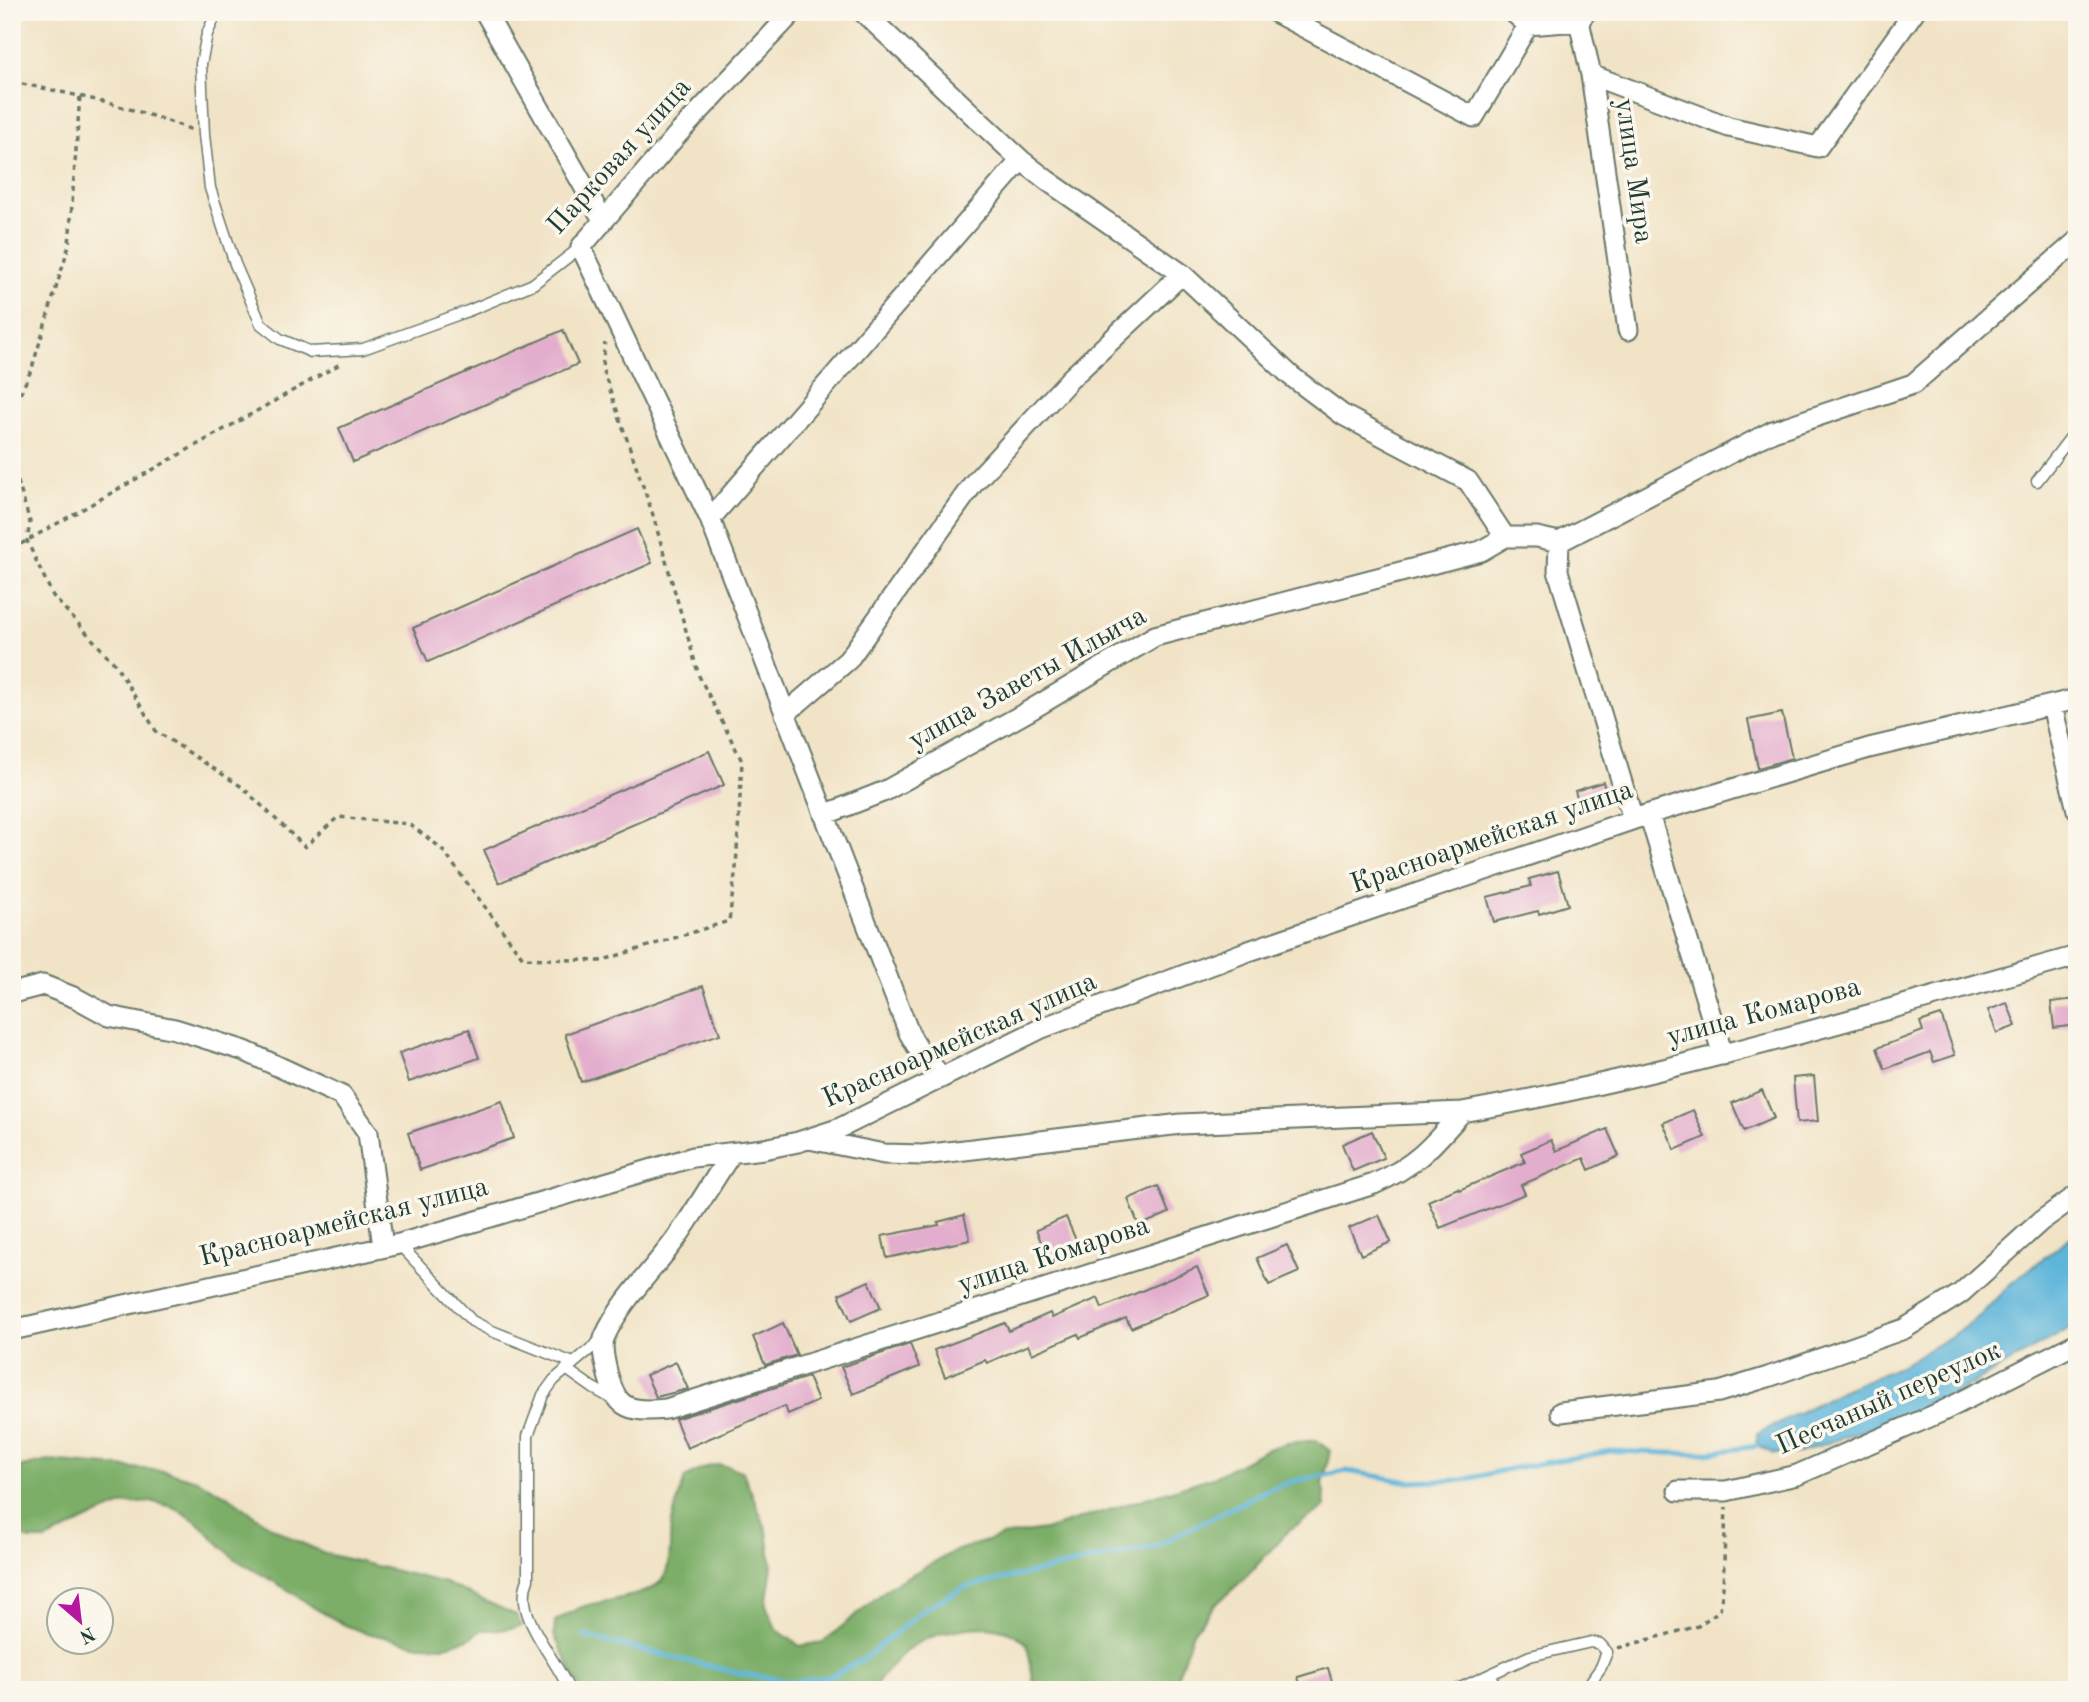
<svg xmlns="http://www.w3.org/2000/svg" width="2089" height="1702" font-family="'Old Standard TT',serif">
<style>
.forest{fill:#7cae68;stroke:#4e764e;stroke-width:2}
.water{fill:#5db5da;stroke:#3e7987;stroke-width:2}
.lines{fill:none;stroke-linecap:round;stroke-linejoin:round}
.stream{stroke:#5db5da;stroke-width:5}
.building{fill:#e3aecd}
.service-casing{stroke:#687767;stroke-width:13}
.minor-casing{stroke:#687767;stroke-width:23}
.path{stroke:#687767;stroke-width:3.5;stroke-dasharray:5 5;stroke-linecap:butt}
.service{stroke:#fff;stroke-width:10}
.minor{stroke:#fff;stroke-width:19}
.labels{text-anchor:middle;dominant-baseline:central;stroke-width:7;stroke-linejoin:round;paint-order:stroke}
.street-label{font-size:28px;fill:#1f3d34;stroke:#fbf7ec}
</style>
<rect width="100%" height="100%" fill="#fbf7ec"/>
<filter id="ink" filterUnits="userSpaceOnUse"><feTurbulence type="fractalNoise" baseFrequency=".0143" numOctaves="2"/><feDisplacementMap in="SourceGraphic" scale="14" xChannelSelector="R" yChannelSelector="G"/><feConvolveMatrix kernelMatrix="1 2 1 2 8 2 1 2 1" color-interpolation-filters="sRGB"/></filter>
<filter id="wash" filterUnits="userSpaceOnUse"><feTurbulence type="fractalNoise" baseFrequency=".00686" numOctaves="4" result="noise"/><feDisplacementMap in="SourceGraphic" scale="28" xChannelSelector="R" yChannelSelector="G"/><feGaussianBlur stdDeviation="1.57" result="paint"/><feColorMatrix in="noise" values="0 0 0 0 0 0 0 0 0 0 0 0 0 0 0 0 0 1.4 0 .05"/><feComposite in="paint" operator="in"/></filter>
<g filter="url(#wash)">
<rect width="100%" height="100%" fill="#f1e3c6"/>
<path class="forest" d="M1316 1440 1330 1451 1323 1484 1325 1507 1289 1530 1246 1577 1213 1607 1193 1632 1177 1678 1166 1690H1035L1027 1644C1022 1640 1016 1634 1009 1632 981 1620 927 1633 905 1652 892 1663 882 1677 872 1690H581L554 1635 555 1621C565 1616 575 1609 585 1606 605 1599 655 1598 665 1575 672 1559 669 1543 671 1526 674 1510 680 1494 685 1478 710 1464 716 1460 743 1472L767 1531 772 1567 766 1605 776 1629 800 1646 823 1642 892 1585 955 1551 1002 1536 1045 1530 1216 1476 1267 1449 1288 1443Z
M49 1461 166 1471 197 1480 228 1496 265 1523 297 1541 327 1554 445 1583 516 1615 522 1626 500 1630H482L468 1639 446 1646 419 1645 363 1632 345 1625 316 1609 290 1591 235 1559 196 1521 173 1507 153 1502 125 1504 102 1513 46 1540H29L16 1532 12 1523V1469Z"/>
<path class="water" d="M2077 1232V1324L1944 1400 1872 1428 1795 1454H1774L1758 1446 1757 1434 1843 1390 1899 1367 1955 1334 1982 1314 2008 1286Z"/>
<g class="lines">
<path class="stream" d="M584 1636 742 1674 795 1682 830 1677 865 1658 927 1607 965 1587 1154 1547 1267 1490 1294 1481 1347 1471 1410 1482 1463 1480 1509 1469 1611 1451 1697 1454 1758 1446"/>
</g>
<g id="blocks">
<path class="building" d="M563 330 578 364 353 462 339 428Z
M637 529 652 563 428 662 413 628Z
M1782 713 1792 758 1758 768 1748 720Z
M709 751 724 785 499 883 484 850Z
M1603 782 1609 803 1581 812 1575 791Z
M1558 871 1568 905 1539 914 1538 911 1494 922 1487 897 1531 886 1529 879Z
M703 986 720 1034 581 1082 565 1034Z
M2076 999 2077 1025 2054 1028 2051 1002Z
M2007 1003 2016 1026 1997 1033 1988 1010Z
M1941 1015 1955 1055 1934 1062 1930 1052 1885 1069 1877 1048 1923 1031 1920 1022Z
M469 1029 479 1058 409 1082 399 1053Z
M1814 1076 1818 1121 1797 1123 1793 1078Z
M1762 1090 1774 1118 1744 1131 1732 1103Z
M502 1101 514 1138 420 1170 408 1133Z
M1693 1110 1705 1137 1675 1150 1663 1123Z
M1607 1129 1619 1156 1589 1170 1584 1158 1521 1185 1525 1194 1440 1228 1428 1201 1458 1188 1459 1190 1525 1162 1521 1153 1551 1140 1556 1151Z
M1372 1131 1384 1158 1353 1171 1342 1144Z
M1158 1186 1169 1213 1139 1226 1128 1199Z
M964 1215 970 1240 887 1258 882 1236 939 1225 938 1222Z
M1379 1215 1391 1242 1361 1255 1349 1228Z
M1066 1217 1078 1245 1048 1258 1036 1230Z
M1287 1245 1299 1272 1269 1285 1257 1258Z
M1197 1267 1209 1295 1131 1328 1126 1318 1080 1338 1078 1334 1032 1354 1028 1345 987 1363 985 1360 945 1377 934 1350 1005 1323 1009 1331 1050 1313 1052 1318 1098 1298 1102 1308Z
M869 1281 881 1308 851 1321 839 1294Z
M783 1323 797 1355 765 1365 753 1337Z
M910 1344 919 1367 853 1394 841 1367Z
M676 1362 688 1389 656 1397 646 1375Z
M808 1377 818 1401 788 1414 785 1406 687 1448 675 1419Z
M1328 1668 1333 1685 1318 1690H1302L1298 1677Z"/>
</g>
</g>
<g filter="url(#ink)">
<use href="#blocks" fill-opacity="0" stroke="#687767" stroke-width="2"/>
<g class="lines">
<g class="service-casing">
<path id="service" d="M217 12 207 34 201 64 204 135 210 188 235 264 261 324 280 339 311 352 363 349 468 311 533 284 581 247
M2037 481 2077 429
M399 1244 472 1321 492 1331 573 1363
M566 1369 593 1388 613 1399
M1490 1675 1497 1690
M569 1690C556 1657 512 1615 528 1580V1436L543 1395 554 1380 602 1339
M1456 1690 1530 1656 1591 1642 1600 1644 1607 1652 1601 1667 1585 1690"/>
</g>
<g class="minor-casing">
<path id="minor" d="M485 12 603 220
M793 12 677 135 581 247 710 519 909 1033 920 1052 942 1077
M863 12 1021 160 1048 181 1182 274 1291 376 1343 415 1468 481 1505 537
M1275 12 1474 117 1528 25
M1513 12 1528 25 1579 21
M1586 12 1579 21 1591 75 1628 330
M1591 75 1729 127 1818 147 1914 12
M710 519 1021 160
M1559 542 1558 571 1633 819
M2052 706 2077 810
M785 714 848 660 973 484 1070 379 1182 274
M1649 814 1723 1055
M824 815 885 791 1027 712 1155 636 1481 551 1505 537H1537L1559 542 1773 431 1913 384 2077 241
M12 993 43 985 76 998 109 1016 175 1029 245 1051 342 1096 368 1133 383 1247
M809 1139 884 1154 923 1155 1181 1124 1462 1112C1671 1075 1873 1013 2077 956
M731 1154C712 1182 695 1212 675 1240 652 1271 621 1301 605 1336 601 1345 604 1358 606 1367 615 1407 625 1413 666 1409L1374 1184C1417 1165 1432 1146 1462 1112
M12 1330 399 1244 693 1157 764 1149 798 1142 838 1129 1042 1028 1246 952 1649 814 1869 748 2077 699
M1561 1412 1719 1392 1768 1377 1904 1329 1960 1294 2041 1221 2077 1195
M1678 1491H1726L1797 1475 1941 1412 2077 1343"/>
</g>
<path class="path" d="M12 82C74 94 133 107 192 130
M12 412 32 368 69 245 80 95
M12 462 30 522 27 541 53 596 115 664 156 731 242 787 305 847 338 817 409 824 441 848 523 958 600 961 729 921 736 868 742 761 699 676 652 512 602 367 605 343
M12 549 340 364
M1618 1648 1698 1626 1720 1610 1723 1588 1726 1507"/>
<use href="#service" class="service"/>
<use href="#minor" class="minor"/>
</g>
</g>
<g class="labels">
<g class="street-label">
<text transform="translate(620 157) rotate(-48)">Парковая улица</text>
<text transform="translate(1633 171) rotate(82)">улица Мира</text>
<text transform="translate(1028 679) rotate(-29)">улица Заветы Ильича</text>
<text transform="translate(1492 838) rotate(-19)">Красноармейская улица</text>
<text transform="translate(1764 1013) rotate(-15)">улица Комарова</text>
<text transform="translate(960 1041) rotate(-24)">Красноармейская улица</text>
<text transform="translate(344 1223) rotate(-14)">Красноармейская улица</text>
<text transform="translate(1054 1256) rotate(-18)">улица Комарова</text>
<text transform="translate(1889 1399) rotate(-24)">Песчаный переулок</text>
</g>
</g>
<rect width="2089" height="1702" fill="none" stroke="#fbf7ec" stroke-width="42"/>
<g transform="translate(80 1621) rotate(152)"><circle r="33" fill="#fbf7ec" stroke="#a3ada2" stroke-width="2"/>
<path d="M0-5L12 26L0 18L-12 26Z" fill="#b5179e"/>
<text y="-10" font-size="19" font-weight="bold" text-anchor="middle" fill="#1f3d34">N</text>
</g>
</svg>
